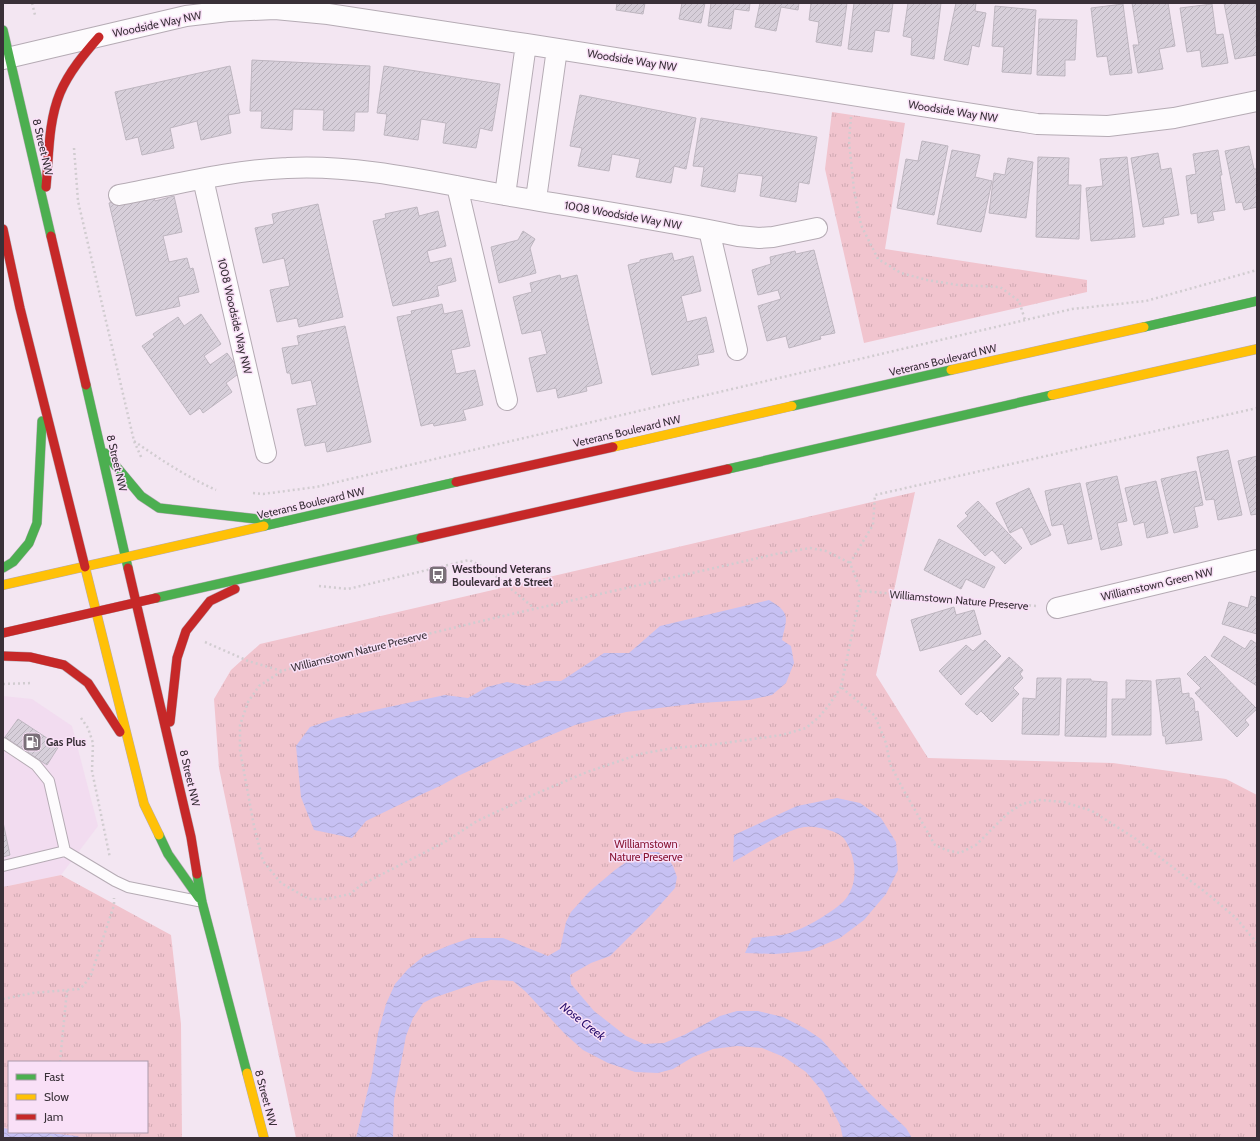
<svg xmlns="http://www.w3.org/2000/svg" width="1260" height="1141" font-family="Cabin,sans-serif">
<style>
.built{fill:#f2dcf0}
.grass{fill:url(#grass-tufts);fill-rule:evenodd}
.water{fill:url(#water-waves)}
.building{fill:url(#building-hatch);stroke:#beb6c0}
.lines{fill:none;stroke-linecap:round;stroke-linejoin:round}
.lane-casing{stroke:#b5abb4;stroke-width:12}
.street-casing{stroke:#b5abb4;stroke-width:22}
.fast-casing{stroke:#b5abb4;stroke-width:10}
.slow-casing{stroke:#b5abb4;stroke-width:10}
.jam-casing{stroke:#b5abb4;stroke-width:10}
.path{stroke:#d1ccd0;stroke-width:2.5;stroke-dasharray:2 3;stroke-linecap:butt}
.lane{stroke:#fdfbfd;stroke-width:10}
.street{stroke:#fdfbfd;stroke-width:20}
.fast{stroke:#4caf50;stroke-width:9}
.slow{stroke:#ffc107;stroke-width:9}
.jam{stroke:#c62828;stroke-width:9}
.labels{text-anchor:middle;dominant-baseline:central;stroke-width:3;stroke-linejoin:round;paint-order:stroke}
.street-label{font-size:11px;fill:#393038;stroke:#f9e0f7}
.poi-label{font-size:11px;font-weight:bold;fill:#393038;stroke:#f9e0f7;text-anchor:start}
.park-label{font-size:11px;fill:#891837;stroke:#f9e0f7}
.water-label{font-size:12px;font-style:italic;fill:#2a0f6d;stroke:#f9e0f7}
</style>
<defs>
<pattern id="grass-tufts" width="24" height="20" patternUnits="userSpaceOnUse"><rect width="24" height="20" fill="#f1c4ce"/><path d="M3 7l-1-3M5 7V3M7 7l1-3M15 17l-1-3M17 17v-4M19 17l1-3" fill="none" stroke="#cfa9b2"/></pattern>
<pattern id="water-waves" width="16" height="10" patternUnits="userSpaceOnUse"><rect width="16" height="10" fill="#c7c1f3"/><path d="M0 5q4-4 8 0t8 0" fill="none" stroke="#aca6d1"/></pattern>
<pattern id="building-hatch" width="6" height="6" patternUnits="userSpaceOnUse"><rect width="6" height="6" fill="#d7cfda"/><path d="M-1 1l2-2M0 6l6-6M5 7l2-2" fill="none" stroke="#b9b2bc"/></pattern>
</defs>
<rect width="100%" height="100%" fill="#f3e6f2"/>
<path class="built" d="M3 696 32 699 72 726 98 826 61 875 3 887Z"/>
<path class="grass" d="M832 112 905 123 885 249 1087 280V292L864 343 825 169Z
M915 492 876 675 928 758 1113 763 1226 779 1257 795V1138H296L219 768 214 699 231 670 260 644Z
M61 875 171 935 181 1024 182 1138H3V887ZM9 1062H147V1132H9Z"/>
<path class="water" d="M769 600C791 613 787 617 782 640L791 646 794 663 786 683 772 695 749 700 700 703 626 712 575 725 510 752 458 776 442 785 403 803 366 821 352 838 314 830 301 797 296 746 310 727 337 718 445 695 468 698 487 687 507 682 528 686 545 681H561L604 653H629L660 626Z
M837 798 860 803 881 818 896 842 898 870 886 894 864 920 840 938 809 951 775 954 745 953 752 938C762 937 772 936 782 935 799 932 830 914 843 902 859 886 857 858 845 840 839 831 817 826 806 827 790 827 750 853 733 862L734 835 797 806Z
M647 852H658L668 858 673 866 677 877 675 888 652 914 610 956 591 963 570 975 571 984 594 1011 626 1036 644 1044 664 1043 684 1035 720 1016 737 1011H758L783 1017 806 1029 821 1039 869 1093 906 1128 912 1138H843L840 1125 823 1092 806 1072 784 1057 762 1048 737 1046 713 1049 693 1057 673 1069 658 1073 635 1072 608 1063 583 1050 564 1033 526 992 513 981 491 980 477 983 433 998 423 1003 413 1018 406 1036 394 1100 393 1138H356L372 1073 378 1033 386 1004 395 984 408 969 424 956 450 945 471 938H503L548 956 560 949 566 922 571 912 590 891 615 870 633 857Z
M3 1128 9 1129V1132H40L77 1136 82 1138H3Z"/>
<path class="building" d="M617 3H645L643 14 616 10Z
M682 3H705L701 23 679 19Z
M711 3H750L749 11 734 9 731 29 708 26Z
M760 3H799L798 10 781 7 776 31 755 27Z
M811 3H847L841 46 816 42 819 22 809 20Z
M854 3H893L889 32 875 30 872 52 848 49Z
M908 3H941L934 59 911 55 912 38 903 36Z
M956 3H976L975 11 986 13 979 47 972 45 968 65 944 60Z
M1132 3H1168L1175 46 1159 49 1163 69 1138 73 1133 45H1139Z
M1224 3H1257V32H1255L1257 41V55L1235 59Z
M1123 4 1132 73 1110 75 1107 56 1097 57 1091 8Z
M1212 4 1216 35 1223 34 1228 63 1202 67 1200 50 1187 52 1180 8Z
M995 6 1036 10 1031 74 1002 72 1004 47 992 46Z
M1039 19 1077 20 1075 60H1065V76L1037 75Z
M252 60 370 66 368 112H355L354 131 323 130 324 110 293 109 292 130 261 128 262 111H250Z
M230 66 240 113 228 115 231 133 201 140 197 121 170 128 174 148 142 155 138 137 126 140 115 92Z
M384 66 500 84 492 131 480 128 476 148 443 143 446 123 421 119 418 140 384 135 387 114 377 113Z
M580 95 696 118 686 169 674 166 671 183 636 177 640 159 612 154 609 171 578 166 582 148 570 146Z
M701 118 817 137 809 184 799 182 796 202 760 196 763 176 738 173 735 192 701 186 704 167 693 166Z
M922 141 948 146 934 215 897 208 906 159 918 161Z
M1249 146 1254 169H1257V207L1244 210 1242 202 1236 203 1225 151Z
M952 150 980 155 975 177 992 181 981 232 937 224Z
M1218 150 1222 175H1220L1225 210 1212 212 1214 220 1198 223 1197 213 1191 214 1186 176 1196 174 1193 154Z
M1158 153 1161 170 1171 168 1179 215 1163 218 1164 224 1143 227 1131 158Z
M1038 157 1069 158 1068 185H1081L1079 239 1036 237Z
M1127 157 1135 237 1091 241 1086 188 1103 186 1100 159Z
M1008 158 1033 162 1026 218 989 213 994 173 1005 175Z
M153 193 155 201 174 196 182 232 163 236 169 262 187 258 190 269 193 268 199 292 178 297 180 306 136 316 109 203Z
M318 204 343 317 299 327 297 318 277 322 270 290 290 286 284 258 263 263 255 228 274 224 272 214Z
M417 207 419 216 438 211 446 246 427 251 430 263 451 258 456 281 437 286 439 296 393 306 373 221 386 218 385 214Z
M523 231 535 239 530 248 536 273 499 283 491 247 518 240Z
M814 250 835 333 820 336 821 339 789 348 786 336 767 341 758 306 781 299 778 290 758 295 752 270 771 264 770 257 795 251 796 254Z
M672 253 674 261 693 256 701 291 681 296 687 322 706 317 714 352 697 355 699 365 652 375 628 265 640 262V260Z
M560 275 561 279 577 275 602 383 586 387 587 391 558 398 556 388 537 392 529 358 547 354 541 330 522 334 513 297 532 292 530 283Z
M442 304 444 314 462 310 470 346 451 350 456 374 475 370 483 405 463 410 466 420 434 426 433 423 421 426 397 317 412 314 411 311Z
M201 314 221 344 204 356 210 365 227 353 241 372 226 383 232 392 203 413 200 408 190 415 142 346 155 337 153 334 178 317 184 326Z
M345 326 371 442 327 452 325 442 305 446 297 409 317 405 311 380 292 384 290 373H287L282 348 299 345 297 336Z
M1228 450 1242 515 1218 520 1214 499 1206 500 1197 457Z
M1257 456V514L1251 515 1238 461Z
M1196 471 1203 505 1194 507 1198 527 1174 533 1161 479Z
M1117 476 1127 521 1117 523 1122 545 1101 550 1086 483Z
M1156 481 1168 533 1147 538 1144 522 1134 525 1125 488Z
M1080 483 1092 539 1068 544 1063 524 1052 526 1045 491Z
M1029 488 1051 535 1031 545 1022 527 1010 533 996 503Z
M978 501 1022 548 1005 564 992 550 985 556 957 526 968 516 965 513Z
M939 539 995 567 984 588 966 579 961 589 924 570Z
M1251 596 1257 598V634L1222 624 1229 602 1248 608Z
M954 607 956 615 974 610 981 634 920 651 911 620Z
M1224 636 1245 649 1251 640 1257 644V686L1211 656Z
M985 640 1001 656 961 695 939 671 966 645 973 651Z
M1205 656 1257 709 1245 720 1249 725 1237 737 1195 693 1201 688 1187 674Z
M1009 657 1023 670 1020 674 1023 678 1013 688 1019 694 992 722 981 711 977 715 965 704Z
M1037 678H1061L1059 735 1022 734 1023 698 1036 699Z
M1180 678 1182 694 1189 693V698H1192L1194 701 1195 712 1198 711 1202 740 1166 744 1165 736H1163L1156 680Z
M1067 679H1091V681L1107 682 1106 737 1065 736Z
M1126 680 1151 681V735H1112V699H1126Z
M18 719 59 746 47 765 5 737Z
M3 822 10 855 3 857Z"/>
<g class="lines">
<g class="lane-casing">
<path id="lane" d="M3 743 36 765 49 781 65 851 115 881 128 887 198 901
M3 866 65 851"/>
</g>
<g class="street-casing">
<path id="street" d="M3 59 186 16 228 11 275 9 328 14 526 44 1037 124 1108 126 1174 118 1257 101
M203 179 266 453
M457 186 507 400
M119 195C174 185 230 170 287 168 355 164 432 182 499 194 579 208 659 219 738 236L759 238 773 237 817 228
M505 195 526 44
M536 199 557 49
M709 230 737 350
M1057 608 1257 560"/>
</g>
<g class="fast-casing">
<path id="fast" d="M3 30 51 236
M1144 327 1257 301
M86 385 128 568
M792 406 951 370
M105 453 141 496 159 508 266 520
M728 469 1052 395
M264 526 456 482
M3 568 13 562 29 543 37 523 42 421
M156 598 421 538
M159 835 168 854 199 898
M197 874 202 902 247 1073"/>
</g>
<g class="slow-casing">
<path id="slow" d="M951 370 1144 327
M1052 395 1257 349
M613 447 792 406
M85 567 144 804 159 835
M3 585 264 526
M247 1073 264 1138"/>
</g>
<g class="jam-casing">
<path id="jam" d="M46 187C49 156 48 122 60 93 69 72 84 54 99 37
M3 229 20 308 85 567
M51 236 86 385
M456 482 613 447
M421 538 728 469
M128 568 191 837 197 874
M3 633 156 598
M3 656 30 657 64 665 88 683 120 732
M170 722 177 658 186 631 210 601 235 589"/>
</g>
<path class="path" d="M32 3 35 15
M851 117 849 141 854 190 861 225 878 259 901 273 927 280 958 285 1000 287 1019 301 1025 320
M74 148 78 201 134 441 142 459
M134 441C161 460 187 477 216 490
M253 493 263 494 316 487 1072 309 1146 301 1257 270
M319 586 348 589 469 560 486 568 534 608
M861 591 850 563 873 525 875 495 1257 408
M1036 606 861 591 841 687 875 716 886 743 890 764 904 791 935 845 946 850 960 853 976 845 1007 814 1022 804 1040 800 1064 802 1092 811 1136 839 1209 895 1236 918 1257 943
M205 642 248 661 282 671
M3 684 33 683
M841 687 829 705 819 717 806 728 782 735 710 745 673 748 640 754 587 772 533 795 477 821 445 842 361 885 350 894 327 899H309L281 883 263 861 254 826 240 750V725L248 702 259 686 282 671 320 660 490 619 776 554 810 548 826 551 850 563
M81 718 88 728 93 743 92 771 110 858
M3 999 33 993 79 989 84 985 91 975 114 905V898
M60 1062 67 990
M51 1138 52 1132"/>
<use href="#lane" class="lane"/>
<use href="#street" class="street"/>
<use href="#fast" class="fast"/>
<use href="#slow" class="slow"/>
<use href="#jam" class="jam"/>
</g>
<defs>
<g id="bus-square" transform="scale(1)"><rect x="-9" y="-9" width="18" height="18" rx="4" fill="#7a7079" stroke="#f9e0f7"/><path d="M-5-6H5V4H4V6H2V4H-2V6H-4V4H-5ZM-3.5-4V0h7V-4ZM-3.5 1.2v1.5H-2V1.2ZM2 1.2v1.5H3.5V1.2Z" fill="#fff"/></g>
<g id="fuel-square" transform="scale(1)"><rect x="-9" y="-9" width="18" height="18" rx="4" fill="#7a7079" stroke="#f9e0f7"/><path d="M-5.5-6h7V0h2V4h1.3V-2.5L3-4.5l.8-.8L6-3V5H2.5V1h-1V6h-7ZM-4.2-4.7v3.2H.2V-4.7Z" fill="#fff"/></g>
</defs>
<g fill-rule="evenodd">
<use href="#bus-square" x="438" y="575"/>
<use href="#fuel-square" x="32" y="742"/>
</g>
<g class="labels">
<g class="street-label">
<text transform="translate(157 24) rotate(-12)">Woodside Way NW</text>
<text transform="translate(632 60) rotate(9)">Woodside Way NW</text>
<text transform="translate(953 111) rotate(9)">Woodside Way NW</text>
<text transform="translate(43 147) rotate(77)">8 Street NW</text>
<text transform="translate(623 215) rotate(10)">1008 Woodside Way NW</text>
<text transform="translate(235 316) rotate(77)">1008 Woodside Way NW</text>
<text transform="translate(943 360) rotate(-13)">Veterans Boulevard NW</text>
<text transform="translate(627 431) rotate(-13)">Veterans Boulevard NW</text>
<text transform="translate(117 463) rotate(77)">8 Street NW</text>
<text transform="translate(311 503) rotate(-13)">Veterans Boulevard NW</text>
<text transform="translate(1157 584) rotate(-13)">Williamstown Green NW</text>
<text transform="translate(959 600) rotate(5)">Williamstown Nature Preserve</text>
<text transform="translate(359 651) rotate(-14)">Williamstown Nature Preserve</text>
<text transform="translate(190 778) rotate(77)">8 Street NW</text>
<text transform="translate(266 1098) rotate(75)">8 Street NW</text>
</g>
<g class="poi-label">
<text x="452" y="569">Westbound Veterans<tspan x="452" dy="13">Boulevard at 8 Street</tspan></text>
<text x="46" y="742">Gas Plus</text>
</g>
<g class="park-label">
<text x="646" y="844">Williamstown<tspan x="646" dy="13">Nature Preserve</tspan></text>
</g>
<g class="water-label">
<text transform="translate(583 1021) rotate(38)">Nose Creek</text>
</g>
</g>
<rect width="1260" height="1141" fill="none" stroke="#393038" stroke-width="8"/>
<rect x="8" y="1061" width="140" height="72" fill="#f9e0f7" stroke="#ac9aab"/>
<rect x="16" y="1074" width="20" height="6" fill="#4caf50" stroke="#ac9aab"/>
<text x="44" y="1081" font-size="12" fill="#393038">Fast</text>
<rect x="16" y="1094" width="20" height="6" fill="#ffc107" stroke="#ac9aab"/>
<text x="44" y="1101" font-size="12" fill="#393038">Slow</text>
<rect x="16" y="1114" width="20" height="6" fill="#c62828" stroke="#ac9aab"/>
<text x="44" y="1121" font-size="12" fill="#393038">Jam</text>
</svg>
